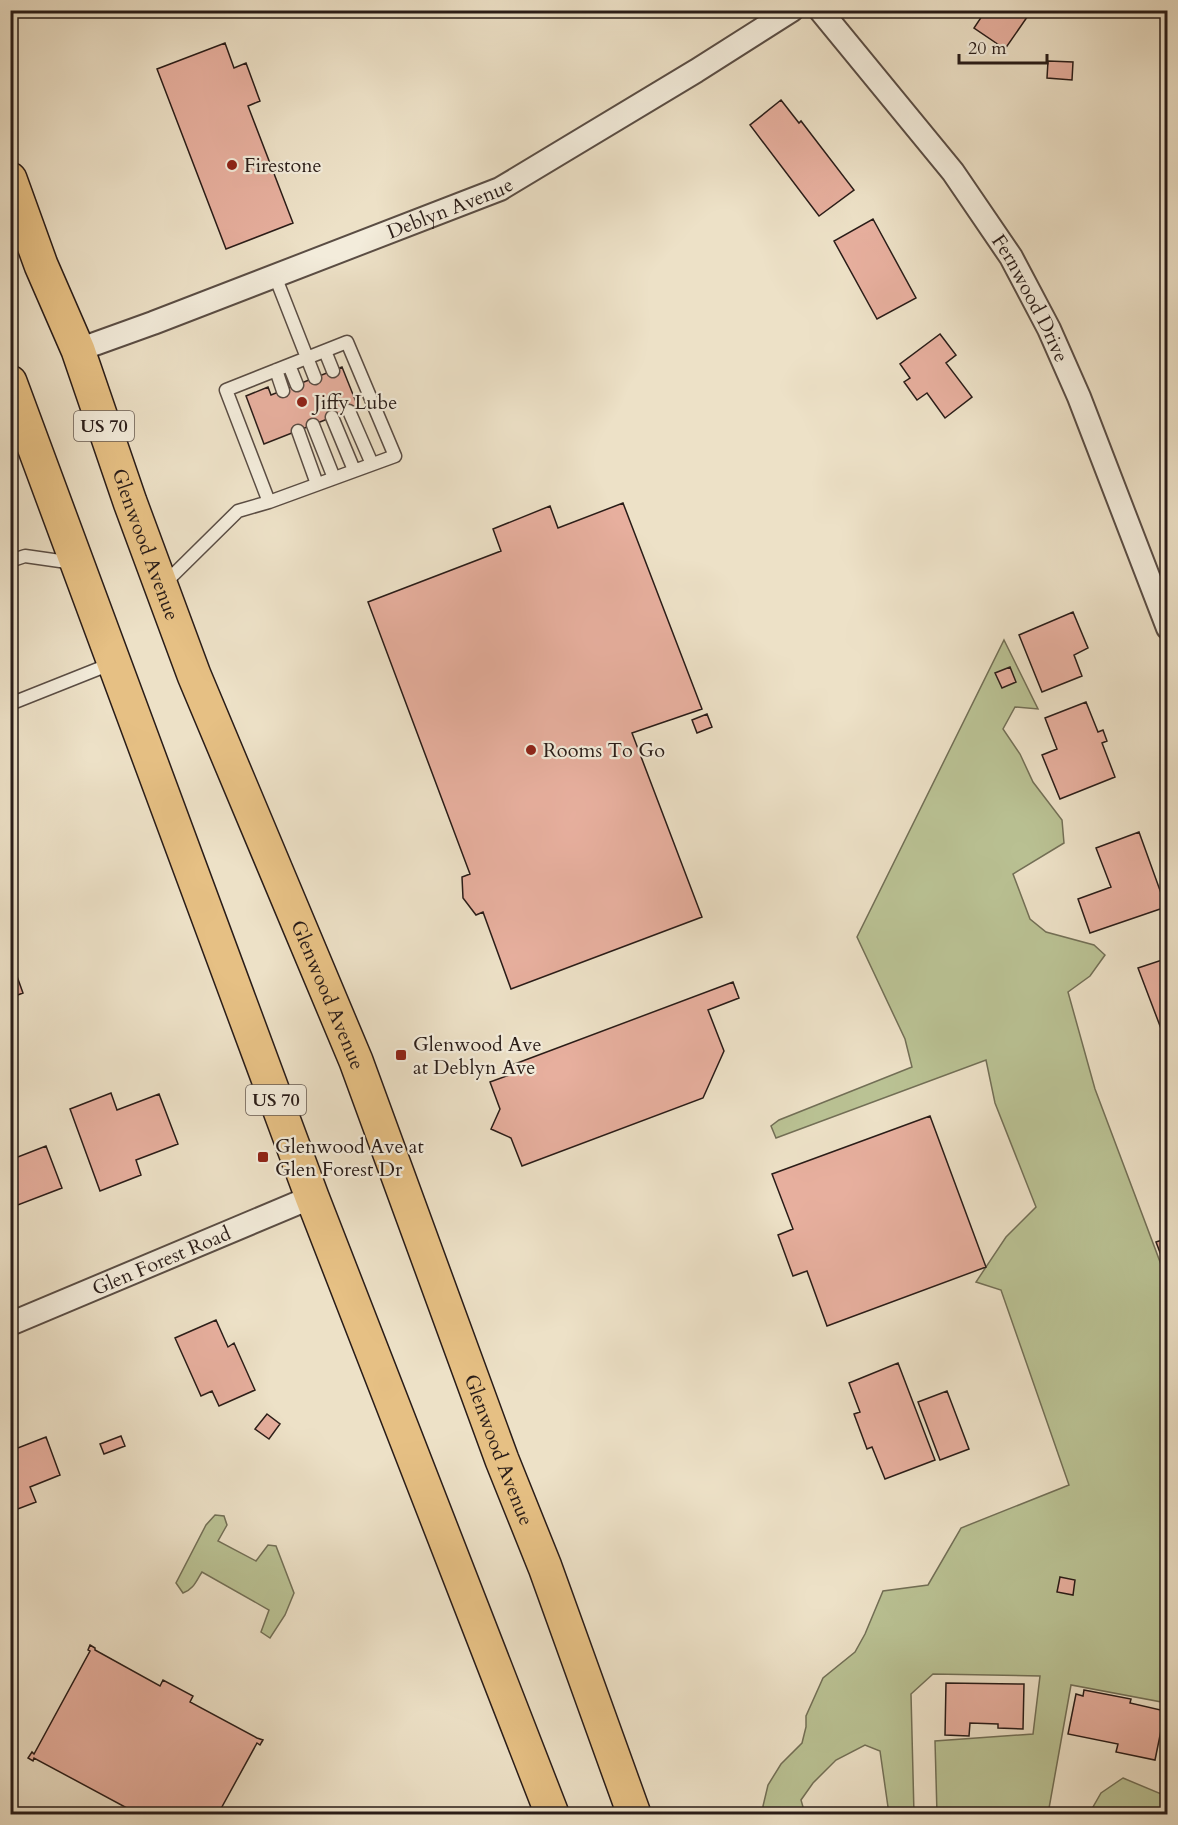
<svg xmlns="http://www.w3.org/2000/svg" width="1178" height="1825" font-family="Cardo,serif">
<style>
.green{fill:#bac294;stroke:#726f56;stroke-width:1.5}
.building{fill:#e7af9e;stroke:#291c18;stroke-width:1.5}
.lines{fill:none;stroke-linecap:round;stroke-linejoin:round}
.service-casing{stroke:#5a4d44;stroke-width:15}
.minor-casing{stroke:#5a4d44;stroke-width:26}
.trunk-casing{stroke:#291c18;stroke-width:36}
.service{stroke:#f3ecdb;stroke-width:12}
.minor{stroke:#f3ecdb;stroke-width:22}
.trunk{stroke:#e6c084;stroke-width:33}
.poi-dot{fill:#8f2418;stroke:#f3ecdb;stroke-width:2}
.labels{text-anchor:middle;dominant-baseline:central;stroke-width:4.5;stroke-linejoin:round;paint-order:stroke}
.shield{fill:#f3ecdb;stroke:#665a52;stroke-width:1.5}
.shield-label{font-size:18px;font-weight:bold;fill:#291c18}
.poi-label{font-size:20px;fill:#291c18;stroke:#f3ecdb;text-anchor:start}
.street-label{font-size:20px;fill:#291c18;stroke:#f3ecdb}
</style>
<rect width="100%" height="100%" fill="#ede1c7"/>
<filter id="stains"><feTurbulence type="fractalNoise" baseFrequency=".00333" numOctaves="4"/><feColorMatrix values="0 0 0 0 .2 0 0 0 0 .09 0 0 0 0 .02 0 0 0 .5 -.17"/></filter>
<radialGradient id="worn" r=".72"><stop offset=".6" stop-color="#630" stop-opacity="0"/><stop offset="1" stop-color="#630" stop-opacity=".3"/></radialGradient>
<path class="green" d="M1004 640 1038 709 1015 707 1003 729 1020 754 1033 782 1062 820 1064 843 1013 874 1030 919 1046 932 1094 945 1105 955 1090 976 1068 992 1095 1089 1162 1267 1167 1268V1703L1071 1685 1048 1814H937L935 1741 1033 1734 1040 1676 933 1674 911 1694 914 1814H889L880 1751 865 1745 836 1760 813 1783 801 1800 805 1814H764L763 1806 768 1785 781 1764 802 1743 806 1727V1716L823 1678 855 1652 865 1634 883 1591 928 1585 961 1528 1069 1485 1001 1290 976 1282 1006 1237 1036 1207 995 1103 986 1060 776 1138 771 1126 779 1120 912 1067 905 1039 857 937Z
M215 1515 224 1516 227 1525 218 1541 256 1561 268 1545 276 1546 294 1593 285 1615 270 1638 261 1632 269 1610 202 1572C196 1581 194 1589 183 1593L176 1583 206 1525Z
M1123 1778 1161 1794 1167 1789V1814H1089L1101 1793Z"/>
<path class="building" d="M986 10H1032L1005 49 974 28Z
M225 43 234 68 246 63 260 101 248 106 293 223 226 249 157 69Z
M1048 61 1073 62 1072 80 1047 78Z
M781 100 799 123 801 121 854 190 819 216 750 125Z
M873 219 916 298 877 319 834 241Z
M940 334 956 355 946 363 972 397 945 418 927 393 917 400 904 382 910 378 900 364Z
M342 367 358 407 264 444 246 396 268 387 271 395Z
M623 503 702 709 632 733 702 917 511 989 483 912 476 915 463 898 462 877 470 874 368 602 501 551 493 529 550 506 558 528Z
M1073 612 1088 648 1074 655 1082 676 1042 692 1019 635Z
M1010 667 1016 682 1002 688 995 673Z
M1086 702 1098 732 1103 730 1107 741 1102 743 1115 777 1060 799 1042 755 1057 749 1045 718Z
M707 714 712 727 697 733 692 720Z
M1139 832 1166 907 1090 933 1078 899 1111 887 1096 848Z
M10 949 17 967 14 968 23 993 10 998Z
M1168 958V1047L1138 968Z
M733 982 739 998 708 1010 724 1051 703 1098 522 1166 511 1138 491 1129 500 1109 490 1082 515 1073 512 1065Z
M111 1093 117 1110 159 1094 178 1144 136 1160 141 1175 100 1191 70 1109Z
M930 1116 986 1267 827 1326 807 1271 793 1276 778 1235 793 1229 772 1174Z
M46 1146 62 1188 10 1208V1160Z
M1168 1238V1262L1164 1263 1156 1242Z
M216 1320 228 1347 234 1343 255 1390 219 1406 212 1391 201 1396 175 1338Z
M898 1363 935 1460 885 1479 872 1447 867 1449 854 1414 860 1412 849 1383Z
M947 1391 969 1449 940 1460 918 1402Z
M267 1414 280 1424 269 1439 255 1429Z
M121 1436 125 1446 104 1454 100 1444Z
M46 1437 60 1475 30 1487 36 1502 10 1512V1451Z
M1060 1577 1075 1580 1073 1595 1057 1592Z
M90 1645 95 1648V1650L160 1686 163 1680 193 1696 190 1702 257 1738 263 1740 260 1745 257 1743 218 1814H138L34 1758 33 1761 28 1758 32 1752 34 1754 90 1651 88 1650Z
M946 1683 1024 1684 1023 1729 998 1728V1724L970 1723 969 1736 945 1735Z
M1084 1690 1131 1699 1130 1703 1165 1711 1155 1760 1116 1752 1118 1744 1068 1734 1076 1694 1083 1696Z"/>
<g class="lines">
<g class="service-casing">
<path id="service" d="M275 276 315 378
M325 351 333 371
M289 365 297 385
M276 370 283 391
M349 411 372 464
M332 417 354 470
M313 425 334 478
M298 431 317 484
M10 561 25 556 74 563
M164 584 238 511 269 502 395 456 347 342 226 390 269 502
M10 704 113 663"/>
</g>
<g class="minor-casing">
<g id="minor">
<path id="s1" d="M820 10 953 172 1011 257 1049 329 1079 397 1168 628"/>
<path id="s2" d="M78 350 153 323 500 189 696 71 792 10"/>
<path id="s3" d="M10 1324 312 1197"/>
</g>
</g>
<g class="trunk-casing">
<g id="trunk">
<path id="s4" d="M10 179 41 265 78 350 130 502 194 675 356 1061 502 1460 545 1567 634 1814"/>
<path d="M10 382 312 1197 552 1814"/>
</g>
</g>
<use href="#service" class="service"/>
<use href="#minor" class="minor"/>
<use href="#trunk" class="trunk"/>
</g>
<g class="poi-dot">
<circle cx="232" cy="165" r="6"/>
<circle cx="302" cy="402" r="6"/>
<circle cx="531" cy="750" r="6"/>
<rect x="395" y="1049" width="12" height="12" rx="3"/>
<rect x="257" y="1151" width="12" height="12" rx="3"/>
</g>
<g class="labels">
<g class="shield">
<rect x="74" y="411" width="60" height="30" rx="4.5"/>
<rect x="246" y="1085" width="60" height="30" rx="4.5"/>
</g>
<g class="shield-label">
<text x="104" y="426">US 70</text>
<text x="276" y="1100">US 70</text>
</g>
<g class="poi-label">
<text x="244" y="165">Firestone</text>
<text x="314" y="402">Jiffy Lube</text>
<text x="543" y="750">Rooms To Go</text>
<text x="413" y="1044">Glenwood Ave<tspan x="413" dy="23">at Deblyn Ave</tspan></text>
<text x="275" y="1146">Glenwood Ave at<tspan x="275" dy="23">Glen Forest Dr</tspan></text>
</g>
<g class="street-label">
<text stroke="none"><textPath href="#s2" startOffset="398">Deblyn Avenue</textPath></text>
<text stroke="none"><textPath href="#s1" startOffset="358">Fernwood Drive</textPath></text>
<text stroke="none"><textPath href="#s4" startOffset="390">Glenwood Avenue</textPath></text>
<text stroke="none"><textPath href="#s4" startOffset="876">Glenwood Avenue</textPath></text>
<text stroke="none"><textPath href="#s3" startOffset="164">Glen Forest Road</textPath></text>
<text stroke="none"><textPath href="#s4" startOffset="1362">Glenwood Avenue</textPath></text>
</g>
</g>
<rect width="1178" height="1825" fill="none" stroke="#ede1c7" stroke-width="36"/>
<rect x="12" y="12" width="1154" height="1801" fill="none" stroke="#291c18" stroke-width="3"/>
<rect x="18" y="18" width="1142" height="1789" fill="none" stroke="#291c18" stroke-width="1.5"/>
<path d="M959 54v9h88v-9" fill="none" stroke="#291c18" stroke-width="3"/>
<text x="968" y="54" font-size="18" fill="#291c18" stroke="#f3ecdb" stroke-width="4.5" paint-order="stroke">20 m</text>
<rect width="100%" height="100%" filter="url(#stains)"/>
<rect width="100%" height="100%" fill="url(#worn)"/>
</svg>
